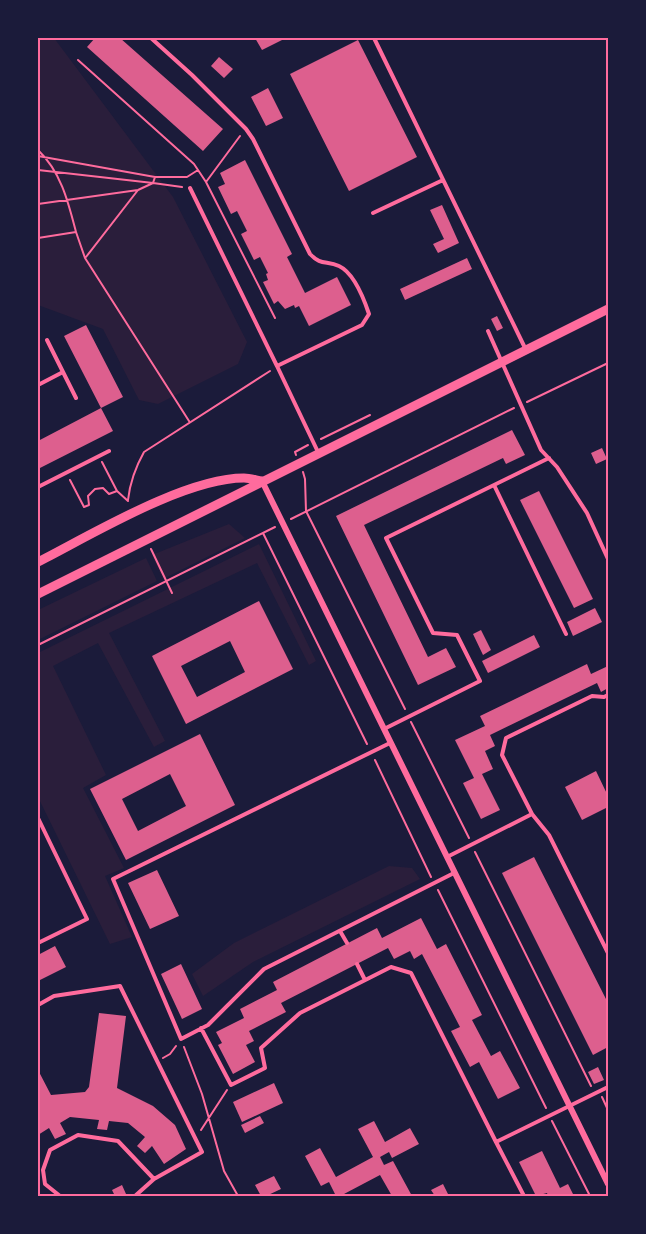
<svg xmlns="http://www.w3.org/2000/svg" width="646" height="1234" font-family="Commissioner,sans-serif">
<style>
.green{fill:#2a1e3b}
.building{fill:#dd5f8e;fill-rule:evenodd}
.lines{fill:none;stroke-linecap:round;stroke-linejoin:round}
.path{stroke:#ff6b9d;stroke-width:2}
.service{stroke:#ff6b9d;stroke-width:4}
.minor{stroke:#ff6b9d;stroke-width:6}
.tertiary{stroke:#ff6b9d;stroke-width:9}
.neatline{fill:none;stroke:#ff6b9d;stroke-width:2}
</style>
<rect width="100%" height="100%" fill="#1b1b3a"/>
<path class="green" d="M38 38H54L173 197 247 342 238 364 158 404 139 400 103 329 38 305Z
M229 524 245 538 163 579 152 555Z
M259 544 316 661 309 665 257 563 109 633 165 741 154 747 98 643 53 666 106 775 83 788 124 868 105 876 132 937 110 944 38 797V653Z
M146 558 157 581 38 640V610Z
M389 866 412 868 420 879 253 962 203 996 192 974 234 943Z"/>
<path class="building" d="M95 38H120L223 129 203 151 87 47Z
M255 38H286L262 50Z
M358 40 417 157 349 191 290 74Z
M219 57 233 69 224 78 211 66Z
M268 88 283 118 266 126 251 97Z
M245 160 292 254 287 257 305 293 337 277 351 305 309 326 299 306 295 308 294 305 285 309 278 301 274 304 263 282 268 280 266 274 268 273 260 257 254 260 241 234 247 231 237 211 231 214 218 187 225 184 220 173Z
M442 205 459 243 438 253 433 244 444 239 430 210Z
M467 258 472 269 405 300 400 289Z
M497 316 503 328 497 331 491 319Z
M86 325 123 397 101 408 64 336Z
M101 408 113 431 38 469V441Z
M512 430 525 455 506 464 503 458 364 525 428 657 446 648 456 667 418 685 336 516Z
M602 448 607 459 596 464 591 453Z
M539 491 593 599 574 608 520 500Z
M259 601 293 669 186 724 152 656ZM230 641 245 672 197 697 181 666Z
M595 608 602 622 573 636 567 622Z
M481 630 491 650 483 655 473 634Z
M534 635 540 647 488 673 482 661Z
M587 664 591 674 608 666V688L601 692 597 683 490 735 495 746 485 751 493 769 482 774 500 810 481 819 463 783 474 778 455 740 485 726 480 716Z
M200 734 235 805 126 860 90 789ZM170 774 186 806 138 831 122 799Z
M596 771 608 796V807L582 820 565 787Z
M534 857 608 1003V1047L593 1055 502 873Z
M157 870 179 916 150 929 128 883Z
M421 918 437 949 446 944 482 1015 472 1020 491 1056 500 1051 520 1088 498 1099 479 1062 470 1067 451 1031 460 1027 422 954 414 959 410 951 394 959 388 948 281 1003 286 1012 249 1031 254 1041 246 1045 255 1062 233 1074 218 1045 222 1043 216 1032 244 1018 240 1009 277 990 273 982 377 928 382 938Z
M55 946 66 967 38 981V955Z
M181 964 202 1009 182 1019 161 974Z
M99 1013 126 1016 117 1088 153 1106 175 1125 186 1149 164 1164 152 1146 145 1153 137 1146 145 1137 128 1123 109 1121 107 1130 97 1129 99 1120 70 1117 60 1123 66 1134 55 1139 49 1128 38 1135V1070L51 1095 85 1092 89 1087Z
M598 1067 604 1080 594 1084 588 1072Z
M274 1083 283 1103 242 1122 233 1102Z
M260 1116 264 1123 245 1133 241 1125Z
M374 1121 385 1142 410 1128 419 1144 392 1158 389 1152 380 1157 384 1165 393 1161 412 1196H392L380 1175 344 1194 345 1196H336L329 1182 321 1186 305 1156 320 1148 336 1177 373 1157 358 1129Z
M542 1151 560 1188 568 1184 574 1196H548L547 1193 536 1196 519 1162Z
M274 1176 281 1189 266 1196H261L255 1185Z
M443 1184 449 1196H435L431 1190Z
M122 1185 126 1194 115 1196 112 1190Z"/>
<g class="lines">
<path class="path" d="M78 60 194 164 206 182 275 318
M38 150C61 172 68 201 76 232
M38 156 155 177 153 183 38 170
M155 177H187L198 170
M206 182 240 136
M38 204 138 190 153 183 182 187
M38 238 76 232 85 258 189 421
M86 257 138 190
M527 402 608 363
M321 439 370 415
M296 455 295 452 308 445
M303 472 305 479 306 511 405 709
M70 480 84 507 89 505 88 496 95 489 103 488 109 494 117 491 102 462
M117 491 128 501
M128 500C130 482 135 468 144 452L270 371
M291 519 514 408
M263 533 367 744
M151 549 172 593
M38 645 275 527
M411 722 469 838
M375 760 431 877
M475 852 591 1086
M438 890 546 1108
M184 1047 202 1094 224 1171 238 1196
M163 1058 170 1054 176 1046
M602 1097 608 1110
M552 1121 590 1196
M201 1130 227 1090"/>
<path class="service" d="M151 38 192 75 246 129 253 139 310 254C321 266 327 260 339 266 354 273 364 299 369 314L362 325 277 366 318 452
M374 38 526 350
M190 188 277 366
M373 213 443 180
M488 331 541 450 557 467 587 513 608 559
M47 340 76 398
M38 385 63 372
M494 485 566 634
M38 487 109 451
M384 729 480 681 457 635 433 633 386 538 549 458
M390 743 113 879 181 1039 208 1025 264 969 454 873
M532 814 502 755 506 738 592 696 604 697 608 695
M38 818 87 919 38 943
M447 857 532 814 549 835 608 953
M340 931 347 943
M357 964 365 980
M38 1005 54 996 120 986 202 1152 154 1179 135 1196
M201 1028 231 1085 265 1068 261 1048 300 1013 391 967 411 973 496 1142
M60 1196 45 1184 43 1170 50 1150 78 1135 118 1141 154 1179
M524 1196 496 1142 608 1087"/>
<path class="minor" d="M262 481 608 1184"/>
<path class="tertiary" d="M38 562C91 535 185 478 244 478 250 478 256 480 262 481
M38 594 608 309"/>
</g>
<rect width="646" height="1234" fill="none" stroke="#1b1b3a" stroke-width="78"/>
<rect x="39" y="39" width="568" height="1156" class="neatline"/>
</svg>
